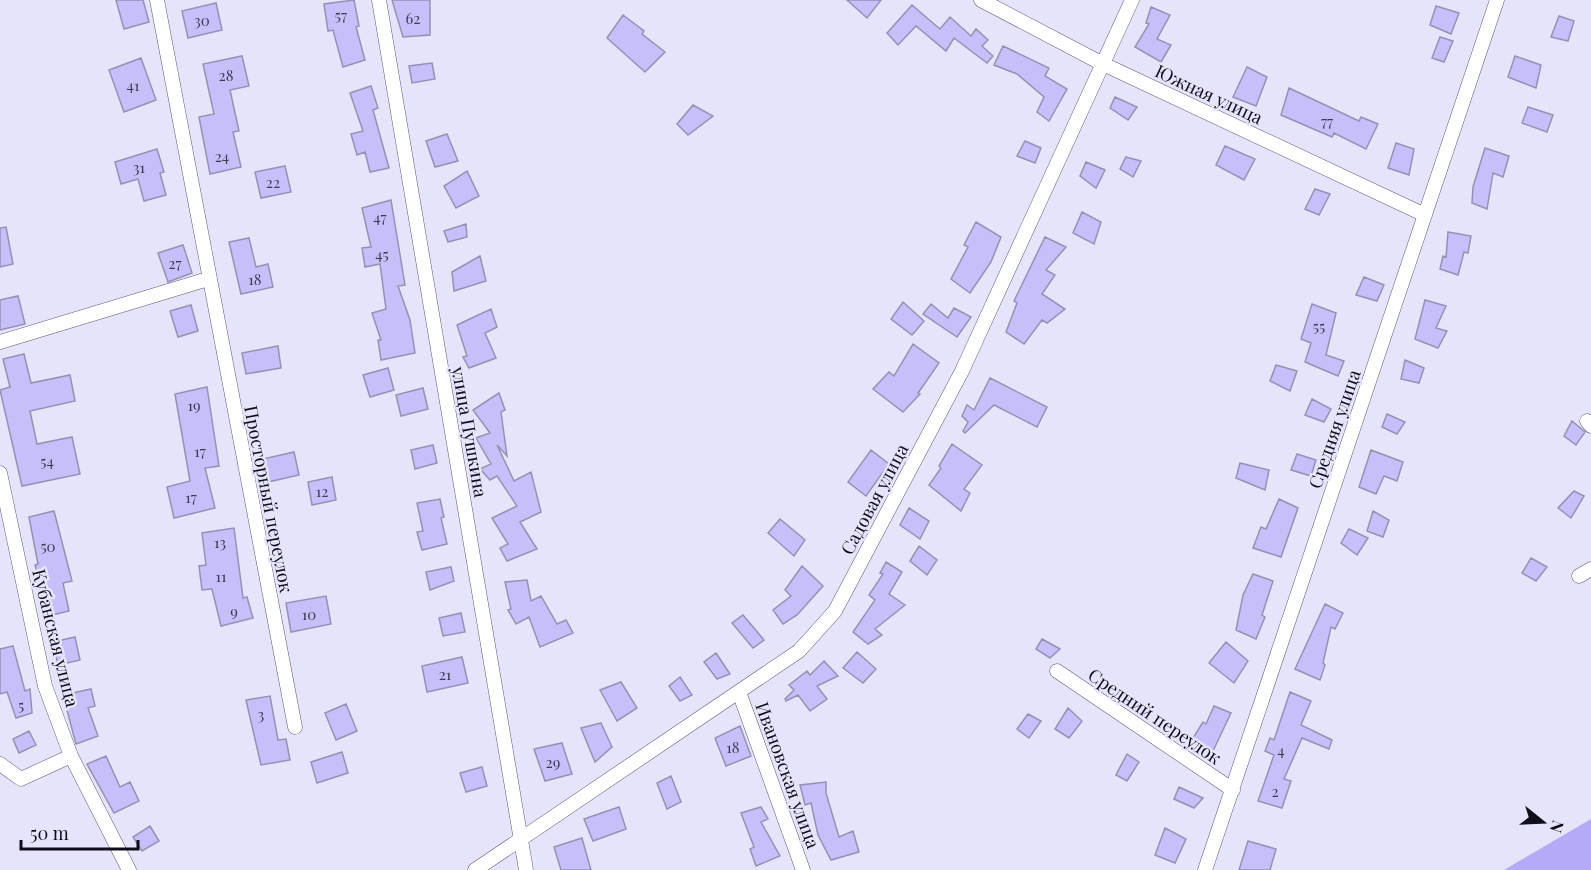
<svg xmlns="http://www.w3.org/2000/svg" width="1591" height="870" font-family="'Playfair Display',serif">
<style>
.water{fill:#b5aaf7}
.building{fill:#c6bff9;stroke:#9591b5;stroke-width:1.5}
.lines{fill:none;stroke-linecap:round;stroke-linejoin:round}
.minor-casing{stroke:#5d597a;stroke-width:15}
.minor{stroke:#fff;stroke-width:14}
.labels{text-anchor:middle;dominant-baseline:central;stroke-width:5;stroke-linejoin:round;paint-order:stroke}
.number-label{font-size:15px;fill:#3e3a52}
.street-label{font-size:18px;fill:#100e1b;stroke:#e6e4fb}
</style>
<rect width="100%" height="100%" fill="#e6e4fb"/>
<path class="water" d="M1591 819V870H1504Z"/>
<path class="building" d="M116 0H143L149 22 124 29Z
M354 0 359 26 356 27 365 60 343 67 333 30 328 31 324 4Z
M392 0H430V35L403 37Z
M847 0H881L867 18Z
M216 3 222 30 188 38 182 11Z
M912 5 940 29 950 17 971 36 976 29 988 40 982 46 993 56 987 63 954 38 946 51 916 26 898 45 887 33Z
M1436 6 1459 13 1451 34 1430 25Z
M1151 7 1170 15 1157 39 1171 45 1161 62 1135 47 1149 24 1146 23Z
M623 15 644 31 642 34 665 52 645 72 607 38Z
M1559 16 1574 21 1568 41 1551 37Z
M1440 37 1453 41 1444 62 1432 58Z
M1003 46 1049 68 1045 76 1067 89 1049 121 1037 112 1044 97 1017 74 994 65Z
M242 56 249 86 230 90 239 131 233 132 241 167 210 174 199 117 214 114 203 64Z
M1515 56 1541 65 1536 88 1508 77Z
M141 58 156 100 124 112 109 70Z
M432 63 435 79 412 83 409 66Z
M1247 67 1267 77 1256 106 1233 97Z
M371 86 378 108 373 110 389 168 370 172 365 152 357 155 351 134 363 131 350 93Z
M1289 88 1359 121 1361 117 1378 124 1366 149 1334 133 1332 137 1281 115Z
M1115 97 1137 107 1128 120 1110 108Z
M693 105 713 116 688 135 677 124Z
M1528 107 1553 115 1547 132 1522 123Z
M447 134 458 161 435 167 426 141Z
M1025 141 1041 148 1035 163 1017 156Z
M1396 143 1414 149 1409 175 1388 168Z
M1225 146 1255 159 1244 180 1216 165Z
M1485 148 1509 156 1503 177 1493 173 1487 209 1472 203 1473 187Z
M157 149 164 172 160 173 166 195 144 201 138 179 121 184 115 162Z
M1126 157 1141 161 1133 177 1120 169Z
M1086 162 1105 170 1096 188 1080 176Z
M285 166 291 192 261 198 255 172Z
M467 171 479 196 456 208 444 186Z
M1315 189 1330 194 1319 215 1305 209Z
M391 200 405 285 398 286 410 320 415 353 381 360 378 340H381L372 313 386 309 380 264 365 267 362 248 371 247 362 208Z
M1082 212 1101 222 1094 244 1073 233Z
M976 222 1001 237 991 262 970 293 951 279 968 247 964 245Z
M466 224 467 237 448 242 444 231Z
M6 227 13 264 0 267V228Z
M1448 232 1471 236 1468 253 1464 252 1458 275 1440 269 1443 256 1446 257Z
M1045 237 1066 247 1046 270 1055 275 1042 294 1065 309 1047 323 1042 320 1024 344 1006 332 1017 303 1014 301Z
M249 238 256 267 268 264 273 287 241 294 229 242Z
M183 245 192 273 168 282 158 253Z
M480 256 486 281 454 291 452 272Z
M1364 277 1384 285 1377 301 1356 295Z
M18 296 25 324 0 330V300Z
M1425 300 1446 306 1436 328 1447 331 1438 348 1415 339Z
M903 302 924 321 912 335 891 319Z
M931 304 948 318 954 308 971 317 957 337 923 314Z
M1312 304 1336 313 1326 355 1344 361 1338 376 1305 362 1311 343 1301 339Z
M191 305 198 331 178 337 170 311Z
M491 309 497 327 485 333 496 358 469 368 463 357 467 356 457 325Z
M913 344 939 363 918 393 920 394 903 412 873 389 889 372 894 376Z
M278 346 281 368 246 374 242 353Z
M24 354 31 383 70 375 75 401 30 411 37 444 72 437 80 474 22 486 0 390 10 387 3 359Z
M1405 360 1424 368 1419 383 1401 379Z
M1276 365 1297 371 1290 391 1270 381Z
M388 368 394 390 370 397 363 375Z
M990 378 1047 407 1037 427 994 405 965 433 963 431 968 422 962 416 967 405 974 410Z
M207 387 219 466 205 468 215 508 174 518 167 487 190 481 175 394Z
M423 388 428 409 401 416 396 395Z
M499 393 505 410 501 412 507 456 497 445 514 481 531 472 541 512 520 522 537 549 507 561 500 548 508 544 492 518 517 506 497 476 490 480 480 469 491 464 476 438 490 433 473 410Z
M1312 399 1331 409 1324 422 1305 415Z
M1387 414 1405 422 1397 434 1382 427Z
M1572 421 1585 432 1576 445 1564 436Z
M952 444 982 465 964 489 970 493 961 511 929 485 941 468 939 466Z
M433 445 437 463 415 469 411 450Z
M871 450 889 464 866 496 848 482Z
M1371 450 1403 462 1397 481 1384 476 1376 494 1359 487Z
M294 452 299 475 268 482 263 459Z
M1297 454 1316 460 1311 476 1291 470Z
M1240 463 1269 470 1265 490 1236 478Z
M332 477 336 500 312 505 308 482Z
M1574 491 1584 496 1571 518 1558 508Z
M440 499 444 517 441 518 447 544 422 550 417 532 423 531 417 503Z
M1279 499 1298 508 1281 557 1253 548 1261 527 1266 529Z
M909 508 929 521 920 539 900 525Z
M54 511 72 581 63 583 69 611 48 616 35 565 38 564 29 517Z
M1373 511 1389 520 1383 537 1367 531Z
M780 519 805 540 794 556 768 533Z
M234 528 243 598 247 597 253 618 221 626 212 589 202 590 199 566 206 565 202 533Z
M1349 529 1368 538 1357 555 1341 543Z
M919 546 937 560 927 575 910 561Z
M1531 558 1547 567 1536 581 1522 573Z
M886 562 902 572 889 594 905 605 875 629 882 635 868 644 853 632 875 600 869 595 883 574 880 573Z
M802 566 823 586 797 615 783 624 773 610 791 596 785 590Z
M451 567 454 581 430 590 426 572Z
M1253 574 1273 581 1262 615 1265 617 1256 639 1236 630 1243 595Z
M527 580 531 601 541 596 557 624 566 620 573 633 540 647 529 617 516 624 508 610 511 609 505 582Z
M326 596 331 624 291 632 286 603Z
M1325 604 1343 613 1335 629 1331 627 1323 663 1325 665 1320 680 1295 669Z
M461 613 465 632 443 636 439 618Z
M743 615 764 640 753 648 732 623Z
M75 637 80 660 58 665 53 642Z
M1042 639 1060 649 1050 658 1036 649Z
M1226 642 1248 661 1234 683 1209 663Z
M13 646 25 691 30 689 32 713 16 718 7 692 0 694V649Z
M857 652 876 669 863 683 843 668Z
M716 653 730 674 717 679 704 662Z
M462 657 468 683 427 692 422 666Z
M824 661 838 676 817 686 827 699 810 711 798 695 786 701 785 699 794 690 789 685 807 671 810 675Z
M680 677 692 695 680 701 669 686Z
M621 682 637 708 617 721 600 690Z
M91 689 95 706 88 708 98 736 76 744 63 695Z
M1290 692 1311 701 1301 725 1332 740 1329 749 1302 738 1284 779 1291 781 1282 808 1258 801 1274 755 1265 751 1270 738 1274 740Z
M270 696 278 740 286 739 290 760 261 765 246 700Z
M346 704 357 731 336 740 325 713Z
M1214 706 1231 713 1213 751 1193 738 1203 722 1206 724Z
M1068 708 1082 721 1069 738 1055 729Z
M1028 714 1041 721 1029 738 1017 729Z
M601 723 612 747 595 762 581 728Z
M740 726 751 756 726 766 715 738Z
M29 731 36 745 19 753 13 739Z
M562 743 572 774 545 781 534 749Z
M342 752 348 773 317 783 311 762Z
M1127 754 1139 762 1127 781 1116 775Z
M106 756 120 787 130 782 139 801 114 813 87 764Z
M482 767 487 786 466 792 460 773Z
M671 776 681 802 667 809 657 783Z
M826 782V793L839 837 853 831 859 852 831 860 818 835 811 803 805 805 800 785Z
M1179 787 1203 798 1194 808 1174 799Z
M619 807 626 829 593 841 584 819Z
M761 807 768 819 761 822 780 856 756 866 750 849 754 847 741 813Z
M150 826 159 841 142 851 133 837Z
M1165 828 1186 839 1175 863 1155 855Z
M582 838 591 870H561L554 847Z
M1248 841 1276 849 1270 870H1239Z"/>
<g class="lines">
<g class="minor-casing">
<path id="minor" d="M157 0 295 727
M379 0 526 870
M981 0 1101 63 1425 215
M0 342 208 279
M1587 421 1591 426
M0 473 45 686 71 756 129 870
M1579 576 1591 569
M1057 671 1233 790
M739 692 803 870
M0 764 21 779 71 756
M475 870 799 651 835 611 962 371 1132 0
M1205 870 1497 0"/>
</g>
<use href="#minor" class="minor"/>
</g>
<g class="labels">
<g class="number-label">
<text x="341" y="15">57</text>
<text x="413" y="18">62</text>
<text x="202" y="20">30</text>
<text x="226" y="75">28</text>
<text x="133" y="85">41</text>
<text x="1327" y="121">77</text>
<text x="222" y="156">24</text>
<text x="139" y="167">31</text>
<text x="273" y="182">22</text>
<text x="380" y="217">47</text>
<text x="382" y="254">45</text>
<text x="175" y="263">27</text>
<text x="255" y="279">18</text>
<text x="1319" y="326">55</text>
<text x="194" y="405">19</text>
<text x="200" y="451">17</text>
<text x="47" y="461">54</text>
<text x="322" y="491">12</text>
<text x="191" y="497">17</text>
<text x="220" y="542">13</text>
<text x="48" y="546">50</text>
<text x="221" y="576">11</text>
<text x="234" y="611">9</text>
<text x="309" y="614">10</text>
<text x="445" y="674">21</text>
<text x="21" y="705">5</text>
<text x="261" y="714">3</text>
<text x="733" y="747">18</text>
<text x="1281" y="750">4</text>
<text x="553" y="762">29</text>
<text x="1275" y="791">2</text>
</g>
<g class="street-label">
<text transform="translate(1209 94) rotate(25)">Южная улица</text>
<text transform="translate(1334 429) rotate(-71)">Средняя улица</text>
<text transform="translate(470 432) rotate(80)">улица Пушкина</text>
<text transform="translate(269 499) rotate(79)">Просторный переулок</text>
<text transform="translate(874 499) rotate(-62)">Садовая улица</text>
<text transform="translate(56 638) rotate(76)">Кубанская улица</text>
<text transform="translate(1155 716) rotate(34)">Средний переулок</text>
<text transform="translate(788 775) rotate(70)">Ивановская улица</text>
</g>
</g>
<g transform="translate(1543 822) rotate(108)" stroke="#e6e4fb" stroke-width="4.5" paint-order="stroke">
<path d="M0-4.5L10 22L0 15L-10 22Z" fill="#100e1b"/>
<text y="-9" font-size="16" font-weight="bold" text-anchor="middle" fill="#100e1b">N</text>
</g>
<path d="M21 840v9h117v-9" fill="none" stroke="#100e1b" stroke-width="3"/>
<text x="30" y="840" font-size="18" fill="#100e1b" stroke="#e6e4fb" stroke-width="4.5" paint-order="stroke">50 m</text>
</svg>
